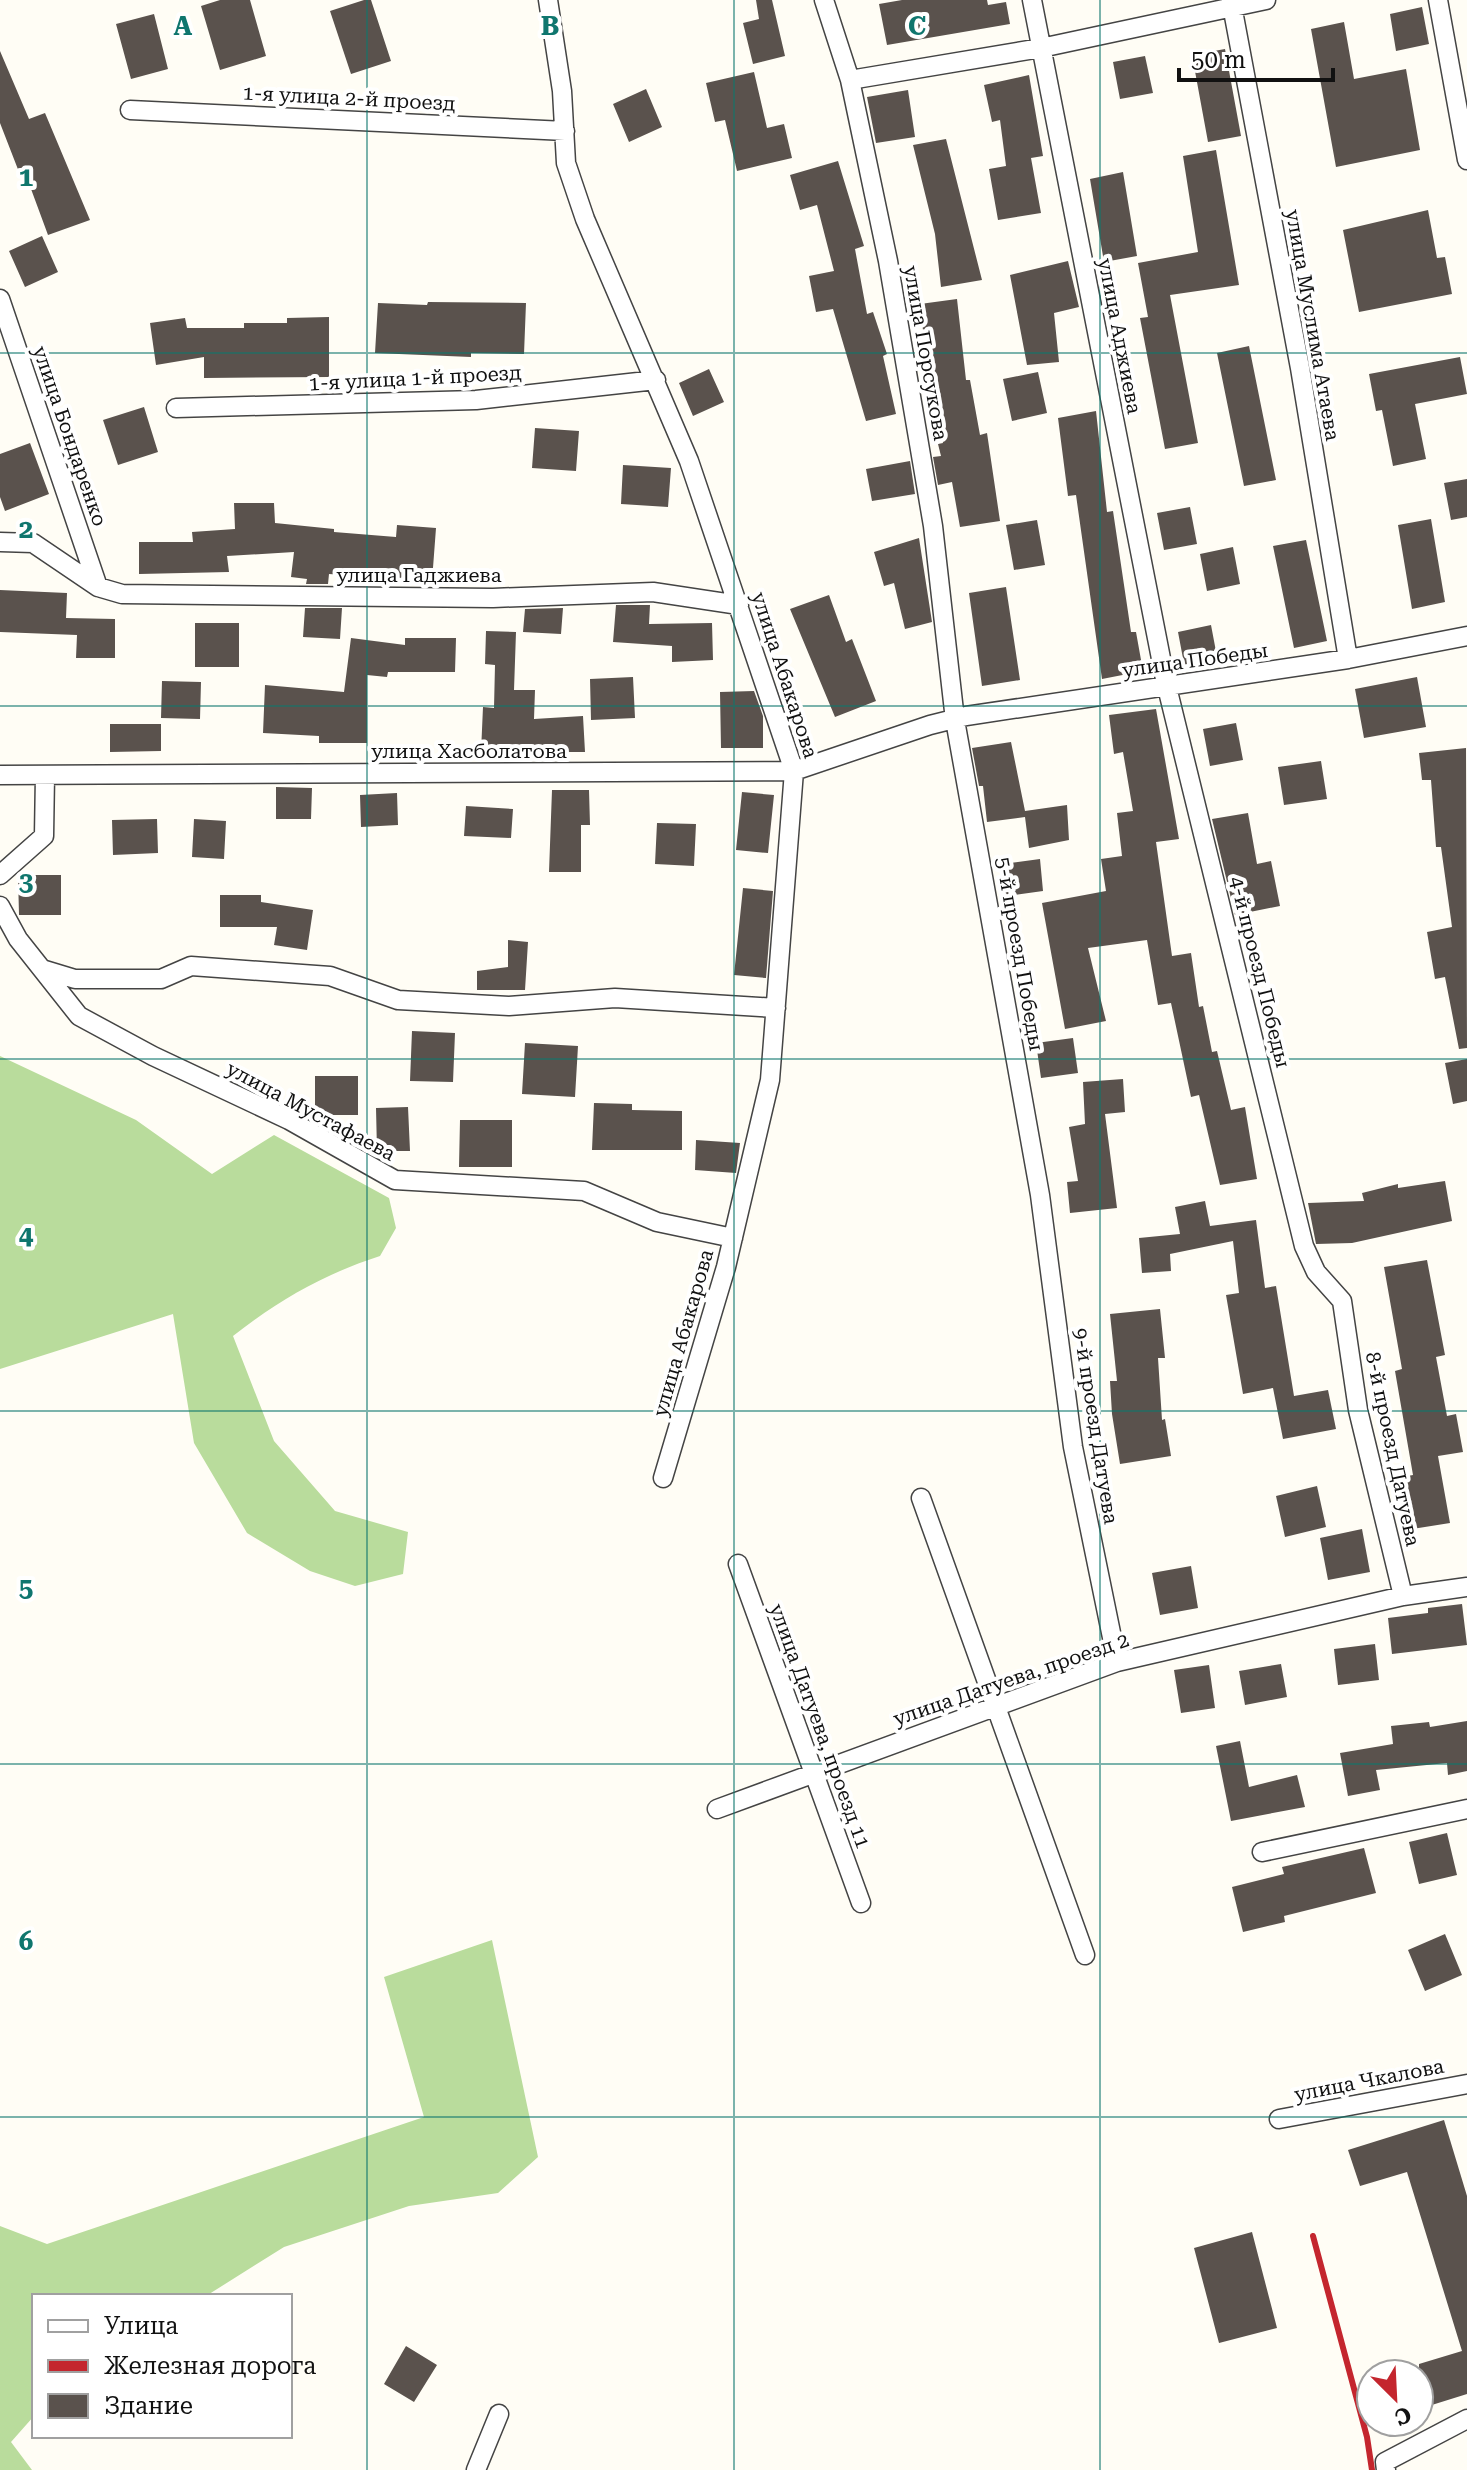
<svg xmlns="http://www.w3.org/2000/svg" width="1467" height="2470" font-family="'Roboto Serif',serif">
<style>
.forest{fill:#b9dc9c}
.building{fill:#5a524d}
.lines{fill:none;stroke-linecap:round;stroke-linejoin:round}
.minor-casing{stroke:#444;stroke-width:21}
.minor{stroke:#fff;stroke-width:18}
.rail{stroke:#c4262e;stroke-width:6}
.grid{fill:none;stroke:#0f766e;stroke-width:2;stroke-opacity:0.55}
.labels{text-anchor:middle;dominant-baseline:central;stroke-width:8;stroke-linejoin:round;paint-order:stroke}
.street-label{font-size:20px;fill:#111;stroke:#fff}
.grid-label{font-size:26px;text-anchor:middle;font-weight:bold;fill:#0f766e;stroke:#fff;stroke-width:8;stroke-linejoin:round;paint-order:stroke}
</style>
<rect width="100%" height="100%" fill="#fffdf5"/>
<path class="forest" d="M0 1056 136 1120 212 1174 274 1135 389 1198 396 1228 380 1256C324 1274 279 1300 233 1336L274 1441 335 1511 408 1532 403 1574 355 1586 310 1571 247 1533 194 1443 173 1314 0 1369Z
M492 1940 538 2157 498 2193 409 2206 284 2247 206 2296H34V2416L11 2442 32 2470H0V2226L47 2244 424 2117 384 1977Z"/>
<path class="building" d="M220 0H250L266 56 220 70 201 6Z
M364 0H371L391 61 351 74 330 11Z
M756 0H772L785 56 753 64 743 23 759 19Z
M902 0H987L988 5 1006 2 1010 24 887 45 879 4Z
M1422 7 1429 44 1396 51 1390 14Z
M154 14 168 69 131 79 116 24Z
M1344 22 1354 79 1406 69 1420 150 1336 167 1311 29Z
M1225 49 1241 136 1208 142 1192 55Z
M0 51 29 119 45 113 90 220 48 235 24 170 19 172 0 123Z
M1145 56 1153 93 1120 99 1113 62Z
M754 72 767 128 784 124 792 158 737 171 725 120 715 122 706 83Z
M1029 75 1043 156 1031 158 1041 213 998 220 989 169 1006 166 1000 120 992 122 984 85Z
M646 89 662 127 629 142 613 104Z
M908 90 915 137 876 143 867 97Z
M946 139 982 280 941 287 935 234 913 145Z
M1216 150 1239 285 1170 295 1198 443 1165 449 1140 318 1148 317 1138 263 1198 252 1183 156Z
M838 161 864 246 855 249 867 314 873 312 887 354 883 356 896 414 866 421 833 309 816 312 809 276 834 271 817 205 800 210 790 175Z
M1123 172 1137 256 1104 262 1090 179Z
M1428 210 1437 258 1445 257 1452 294 1359 312 1343 230Z
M42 236 58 272 25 287 9 251Z
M1068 261 1079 307 1054 313 1059 362 1027 365 1010 275Z
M957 299 966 380H970L980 435 987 433 1000 521 960 527 952 482 938 485 933 457 941 456 938 444 943 443 928 374 920 304Z
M428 302 526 303 524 354 471 353V357L375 353 378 303 427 305Z
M329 317V377L204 378V357L156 365 150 323 185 318 187 328H244V323H287V318Z
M1249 346 1276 480 1244 486 1217 353Z
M1460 357 1467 394 1415 404 1426 459 1393 466 1382 410 1376 411 1369 374Z
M709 369 724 402 693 416 679 383Z
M1038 372 1047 413 1012 421 1003 379Z
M144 407 158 452 118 465 103 420Z
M1096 411 1107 512 1113 511 1131 632H1136L1143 671 1102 679 1076 495 1068 496 1058 418Z
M535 428 579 431 576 471 532 468Z
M30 443 49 494 5 511 0 497V454Z
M910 461 915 494 872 501 866 469Z
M623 465 671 468 668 507 621 504Z
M1467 479V517L1451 520 1444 483Z
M234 503H274L275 523 334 529V532L396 537 397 525 436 528 432 581 329 574 328 584H306L307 579 291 577 294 552 227 556 229 572 139 574V542H193L192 532 235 529Z
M1190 507 1197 544 1164 550 1157 513Z
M1431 519 1445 602 1412 609 1398 525Z
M1037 520 1045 565 1014 570 1006 525Z
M919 538 932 622 905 629 894 583 884 586 874 552Z
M1306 540 1327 641 1294 648 1273 546Z
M1233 547 1240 584 1207 591 1200 554Z
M1006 587 1020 680 982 686 969 593Z
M0 590 67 593 66 618 115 619V658H76L77 635 0 632Z
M829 595 846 642 852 639 876 701 835 717 790 609Z
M616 605H650L649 624 712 623 713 660 672 662V646L613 642Z
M305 608H342L340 639 303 637Z
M563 608 561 634 523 632 525 609Z
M195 623H239V667H195Z
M1211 625 1218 662 1185 669 1178 632Z
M486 631 516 632 514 690H535L534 719 583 716 585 752H481L483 707 494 708 495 665 485 664Z
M351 638 405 645V638H456L455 672H388L387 677 367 675V743H319V736L263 733 265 685 344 692Z
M633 677 635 718 591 720 590 679Z
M1417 677 1426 727 1364 738 1355 689Z
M162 681 201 682 200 719 161 718Z
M754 691 763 716V748H721L720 692Z
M1156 709 1179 839 1156 842 1172 956 1191 953 1199 1007 1203 1006 1212 1052 1217 1051 1231 1110 1245 1107 1257 1179 1220 1185 1199 1095 1191 1097 1171 1003 1158 1005 1147 940 1088 948 1106 1021 1065 1029 1042 903 1106 891 1101 859 1122 856 1117 813 1133 811 1123 752 1114 754 1109 715Z
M1236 723 1243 760 1210 766 1203 729Z
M110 724H161V751L110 752Z
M1011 742 1025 811 1067 805 1069 840 1029 848 1025 817 987 822 983 786H979L972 748Z
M1466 748 1467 1048 1459 1049 1445 977 1435 979 1427 932 1452 927 1441 847H1436L1431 780H1422L1419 753Z
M1321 761 1327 799 1284 805 1278 767Z
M276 787 312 788 311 819H276Z
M552 790H589L590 825H581V872H549Z
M742 792 774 795 768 853 736 850Z
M397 793 398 825 361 827 360 795Z
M466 806 513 809 511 838 464 836Z
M1248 813 1257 864 1271 861 1280 906 1235 915 1212 819Z
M157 819 158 853 113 855 112 820Z
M194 819 226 821 224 859 192 857Z
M657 823 696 824 694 866 655 864Z
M1040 859 1043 891 1006 896 1002 864Z
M18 875H61V915H19Z
M743 888 773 891 766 978 734 975Z
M220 895H261V902L313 910 307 950 274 945 277 927H220Z
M508 940 528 942 525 990H477V971L508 967Z
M412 1031 455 1033 453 1082 410 1081Z
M1073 1038 1078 1073 1041 1078 1036 1043Z
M525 1043 578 1046 575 1097 522 1094Z
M1467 1059V1101L1453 1104 1445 1063Z
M315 1076H358V1115H315Z
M1123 1079 1125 1112 1105 1114 1117 1208 1070 1213 1067 1182 1078 1181 1069 1127 1085 1124 1083 1082Z
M594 1103 632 1104V1110L682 1111V1150H592Z
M408 1107 410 1151H377L376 1108Z
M460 1120H512V1167H459Z
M696 1140 740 1143 736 1173 695 1170Z
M1445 1181 1452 1221 1352 1243 1316 1244 1308 1203 1364 1201 1362 1193 1398 1184V1188Z
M1205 1201 1210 1226 1256 1220 1265 1288 1276 1286 1294 1396 1328 1390 1336 1429 1283 1439 1273 1388 1243 1394 1226 1295 1239 1293 1233 1241 1170 1254 1171 1271 1142 1273 1139 1238 1180 1234 1175 1207Z
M1427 1260 1445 1355 1436 1357 1447 1416 1456 1414 1463 1452 1438 1456 1450 1523 1406 1530 1397 1478 1413 1475 1395 1371 1402 1369 1384 1267Z
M1160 1309 1165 1358H1158L1162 1420 1165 1419 1171 1456 1120 1464 1112 1414 1110 1381H1117L1110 1314Z
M1317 1486 1326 1527 1285 1537 1276 1496Z
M1362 1529 1370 1572 1328 1580 1320 1538Z
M1191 1566 1198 1608 1160 1615 1152 1573Z
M1462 1604 1467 1645 1392 1654 1388 1618 1428 1613V1608Z
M1375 1644 1379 1680 1338 1685 1334 1649Z
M1281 1664 1287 1697 1245 1705 1239 1671Z
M1209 1665 1215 1708 1181 1713 1174 1670Z
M1467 1721V1771L1448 1775 1447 1763 1376 1770 1380 1790 1348 1796 1340 1753 1393 1744 1391 1726 1429 1722 1430 1727Z
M1240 1741 1249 1787 1297 1775 1305 1807 1231 1821 1216 1746Z
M1447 1833 1457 1875 1419 1884 1409 1842Z
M1364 1848 1376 1893 1284 1916 1285 1922 1243 1932 1232 1887 1284 1874 1282 1867Z
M1445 1934 1462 1975 1425 1991 1408 1950Z
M1444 2120 1467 2196V2394L1419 2409V2364L1462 2351 1407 2172 1360 2186 1348 2150Z
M1252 2232 1277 2328 1219 2343 1194 2248Z
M406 2346 437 2365 414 2402 384 2384Z"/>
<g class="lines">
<g class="minor-casing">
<path id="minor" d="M548 0 562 91 566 163 585 219 689 461 794 771 770 1080 726 1267 663 1478
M824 0 850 80 888 261 933 526 955 720 1040 1195 1073 1447 1117 1662
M1032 0 1165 679 1304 1246 1316 1272 1342 1301 1358 1410 1403 1596
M1231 0 1300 368 1348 659
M1438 0 1467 160
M850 80 1041 48 1266 0
M130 110 565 131
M0 299 98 587
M176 408 476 400 656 380
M0 542 33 543 98 587 122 594 493 598 653 592 739 605
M0 775 794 771 930 725 966 716 1348 659 1467 636
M0 875 44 836 45 775
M0 906 18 939 79 1016 153 1056 289 1120 395 1180 584 1191 657 1222 733 1238
M42 969 75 979H161L191 966 330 976 398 1000 509 1006 615 998 776 1008
M921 1498 1085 1955
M738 1564 861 1903
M717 1809 1117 1662 1403 1596 1467 1587
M1262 1852 1467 1809
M1279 2119 1467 2084
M476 2470 499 2414
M1386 2470 1385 2462 1467 2419"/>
</g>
<use href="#minor" class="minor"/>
<path class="rail" d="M1313 2236 1367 2437 1372 2470"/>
</g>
<path class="grid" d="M367 0V2470M734 0V2470M1100 0V2470M0 353H1467M0 706H1467M0 1059H1467M0 1411H1467M0 1764H1467M0 2117H1467"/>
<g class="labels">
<g class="street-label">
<text transform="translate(349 98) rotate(3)">1-я улица 2-й проезд</text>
<text transform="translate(1313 325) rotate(80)">улица Муслима Атаева</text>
<text transform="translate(1120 336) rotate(79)">улица Аджиева</text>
<text transform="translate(926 353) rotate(80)">улица Порсукова</text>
<text transform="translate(415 378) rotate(-3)">1-я улица 1-й проезд</text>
<text transform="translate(70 436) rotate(71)">улица Бондаренко</text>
<text x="419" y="575">улица Гаджиева</text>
<text transform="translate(1195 660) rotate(-8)">улица Победы</text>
<text transform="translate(785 675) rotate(72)">улица Абакарова</text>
<text x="469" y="751">улица Хасболатова</text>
<text transform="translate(1020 954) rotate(80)">5-й проезд Победы</text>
<text transform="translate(1260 972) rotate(76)">4-й проезд Победы</text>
<text transform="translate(311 1111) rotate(28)">улица Мустафаева</text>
<text transform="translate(683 1333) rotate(-74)">улица Абакарова</text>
<text transform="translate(1096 1426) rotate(81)">9-й проезд Датуева</text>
<text transform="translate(1393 1449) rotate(78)">8-й проезд Датуева</text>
<text transform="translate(1011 1679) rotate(-19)">улица Датуева, проезд 2</text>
<text transform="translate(820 1726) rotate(70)">улица Датуева, проезд 11</text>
<text transform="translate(1369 2080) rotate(-11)">улица Чкалова</text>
</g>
</g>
<g class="grid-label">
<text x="183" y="35">A</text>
<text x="550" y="35">B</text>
<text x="917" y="35">C</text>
<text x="26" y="186">1</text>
<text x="26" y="538">2</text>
<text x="26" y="891">3</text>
<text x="26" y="1244">4</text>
<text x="26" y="1597">5</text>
<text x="26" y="1950">6</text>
</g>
<rect x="32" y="2294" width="260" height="144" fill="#ffffff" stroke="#a0a0a0" stroke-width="2"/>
<rect x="48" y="2320" width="40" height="12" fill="#ffffff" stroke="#a0a0a0" stroke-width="2"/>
<text x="104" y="2334" font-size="24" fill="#111111">Улица</text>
<rect x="48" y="2360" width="40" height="12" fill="#c4262e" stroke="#a0a0a0" stroke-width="2"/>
<text x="104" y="2374" font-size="24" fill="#111111">Железная дорога</text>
<rect x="48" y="2394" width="40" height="24" fill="#5a524d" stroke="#a0a0a0" stroke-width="2"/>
<text x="104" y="2414" font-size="24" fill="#111111">Здание</text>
<g transform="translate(1395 2398) rotate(156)"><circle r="38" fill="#ffffff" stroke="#a0a0a0" stroke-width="2"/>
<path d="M0-6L14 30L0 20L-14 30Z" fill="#c4262e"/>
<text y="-12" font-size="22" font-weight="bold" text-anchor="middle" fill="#111111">С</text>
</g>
<path d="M1179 68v12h154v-12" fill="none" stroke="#111111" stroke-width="4"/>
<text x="1191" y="68" font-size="24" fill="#111111" stroke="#ffffff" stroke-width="6" paint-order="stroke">50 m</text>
</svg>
